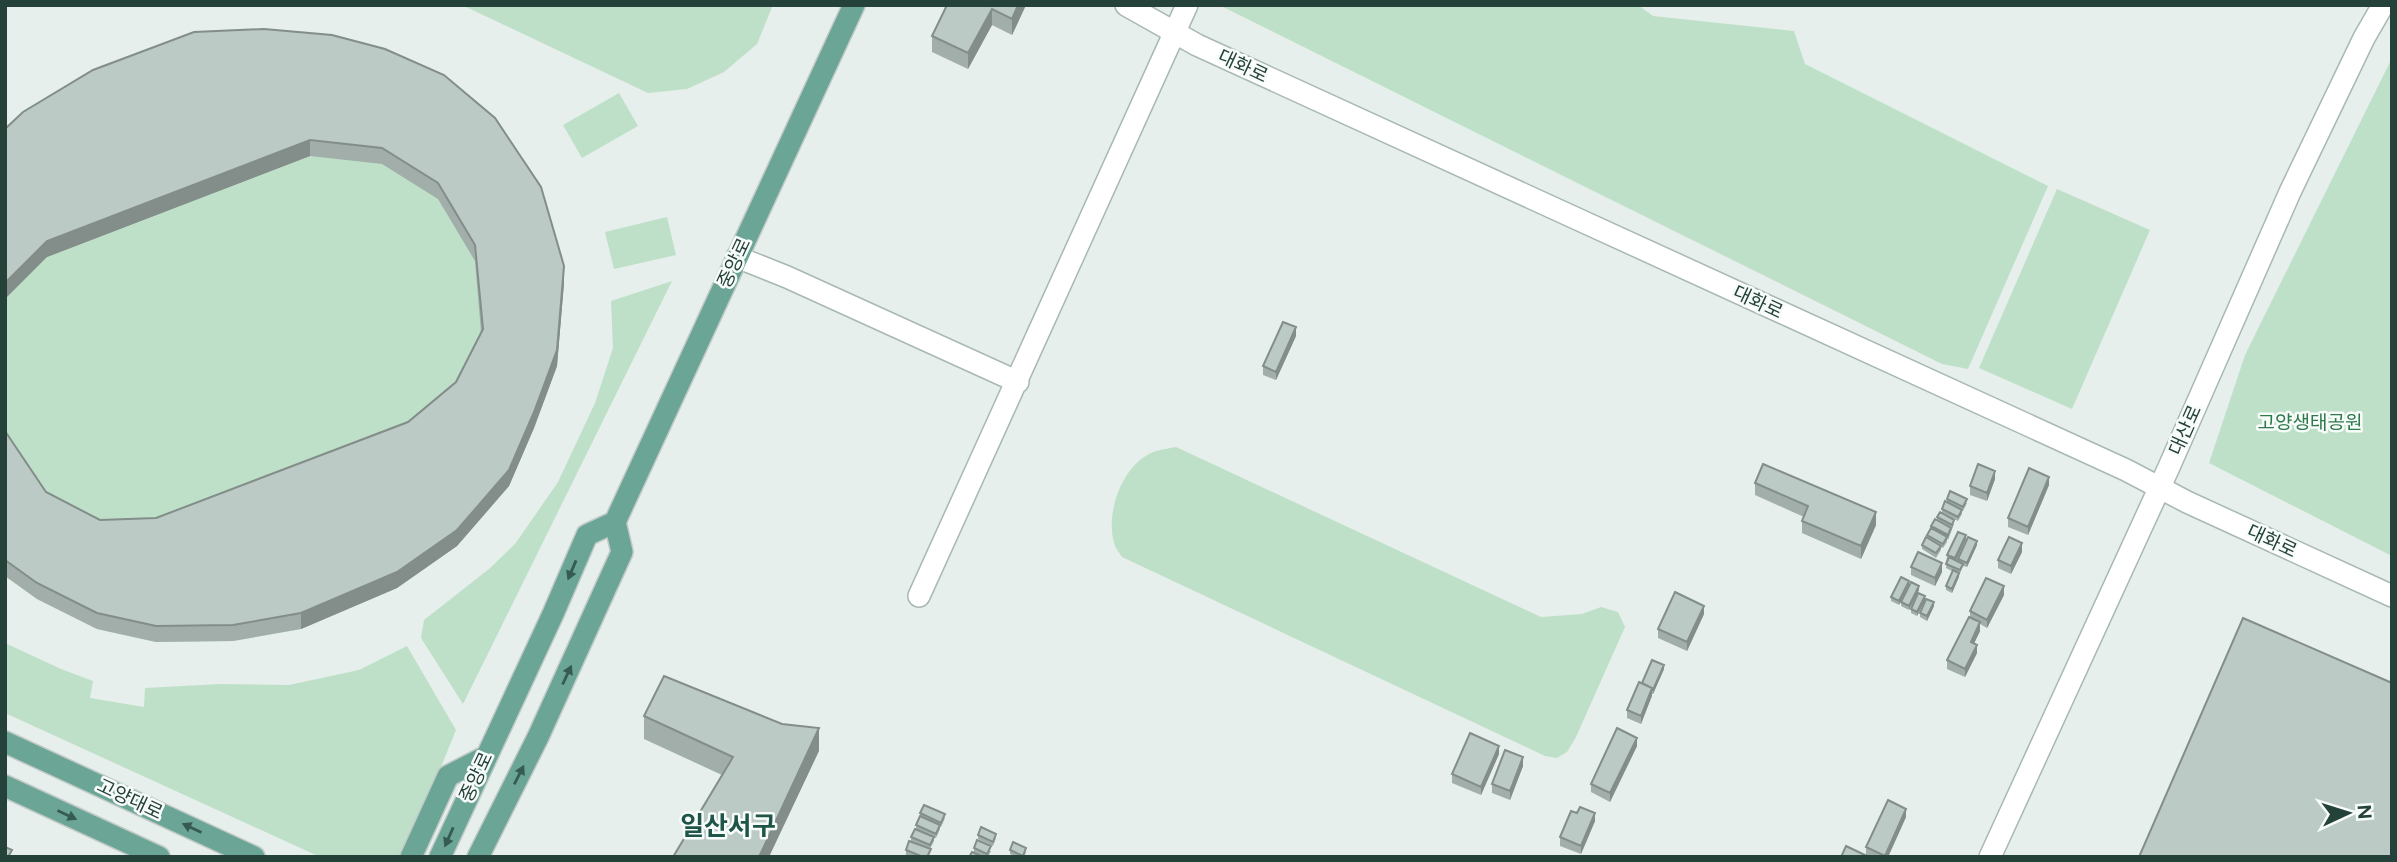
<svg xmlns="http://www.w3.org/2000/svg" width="2397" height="862" font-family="Figtree,'Noto Sans KR',sans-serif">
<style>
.green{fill:#bfe0c8}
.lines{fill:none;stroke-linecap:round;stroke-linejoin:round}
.minor-casing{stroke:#a8b8b2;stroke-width:24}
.major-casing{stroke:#c2cac8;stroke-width:24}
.minor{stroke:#fff;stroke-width:21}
.major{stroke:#6aa596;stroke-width:21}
.wall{fill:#a1aea9}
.shaded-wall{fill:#838d89}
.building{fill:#bbcac4;stroke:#838d89;stroke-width:2}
.oneway{fill:#365b51}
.labels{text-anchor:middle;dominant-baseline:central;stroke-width:5;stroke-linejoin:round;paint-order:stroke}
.street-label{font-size:19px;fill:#24423a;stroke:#f7fbf9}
.park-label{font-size:19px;fill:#2d7a4b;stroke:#f7fbf9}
.district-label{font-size:26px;font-weight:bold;fill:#1f5548;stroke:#f7fbf9}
</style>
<rect width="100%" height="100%" fill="#e6efeb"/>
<path class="green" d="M462 5H773L757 44 724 72 687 89 648 93Z
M1219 5H1638L1653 16 1794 31 1805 64 2048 186 1968 369 1942 364Z
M2392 58V556L2209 463 2245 355Z
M93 86 541 203 397 588 301 629 233 641 156 642 97 629 37 599 5 576V145Z
M619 93 638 126 582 158 563 125Z
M2057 189 2150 230 2072 409 1979 368Z
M667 217 676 255 614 269 605 232Z
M672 281 463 704 421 638 424 620 489 569 515 544 558 482 595 403 613 348 611 301Z
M1176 447 1541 617 1582 614 1601 607 1618 612 1625 627 1576 737 1567 752 1557 758 1545 756 1122 557C1119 552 1115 548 1114 543 1106 515 1120 473 1144 457 1154 450 1165 449 1176 447Z
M5 643 61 669 93 681 90 698 144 707 145 688 221 684 289 685 359 670 407 646 456 730 404 857H320L5 713Z"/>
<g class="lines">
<g class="minor-casing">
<path id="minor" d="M1126 5 1197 45 2126 470 2187 502 2392 596
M737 257 787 277 1018 382
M919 596 1187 5
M1990 857 2169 467 2290 192 2364 38 2383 5"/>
</g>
<g class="major-casing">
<path id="major" d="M5 742 254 857
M5 786 159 857
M411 857 448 776 485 757
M440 857 553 614 587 535 615 522
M478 857 538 737 622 552 615 522 854 5"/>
</g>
<use href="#minor" class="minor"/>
<use href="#major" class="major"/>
</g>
<path class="wall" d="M947 5H1026L1012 35 992 25 968 69 932 52V36Z
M332 35 564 283 557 366 534 428 509 486 457 546 397 588 301 629 233 641 156 642 97 629 37 599 5 576V431L46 492 100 520 156 518 408 422 456 382 481 332 475 261 438 199 382 164 310 156 47 257 5 129Z
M1296 336 1276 380 1263 375V366Z
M1995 479 1987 501 1970 495V486Z
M1755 483 1876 525 1861 559 1802 533V521L1804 517 1755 495Z
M2049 485 2028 535 2008 527V518Z
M1947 499 1967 503 1963 511 1962 510V514L1958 521 1942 513V509L1947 502Z
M1937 517 1954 524 1948 540 1947 539V542L1943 548 1941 547V550L1936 558 1922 549V545L1927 538 1931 526 1937 520Z
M1966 539 1956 561H1958V559L1977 545 1967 567 1963 566 1952 593 1946 590V586L1952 571 1946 568 1947 555Z
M2022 552 2011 574 1998 568V560Z
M1911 567 1942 572 1935 586 1911 575Z
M1901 577 1899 605 1891 601V597Z
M1919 590 1909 610 1901 606V602Z
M2004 595 1987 628 1980 624V631L1974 643 1977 653 1965 677 1947 669V660L1970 617V611Z
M1925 600 1917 616 1911 613V609Z
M1934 606 1927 621 1920 617V613Z
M1704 614 1687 651 1658 638V629Z
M1664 669 1653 694H1652L1641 724 1627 718V710L1642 683Z
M644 716 819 751 722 775 644 739Z
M1637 746 1610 802 1591 792V784Z
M1499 754 1481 795 1452 783V774Z
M1523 766 1510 800 1492 793V784Z
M920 813 945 818 941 827 940 826V829L936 838 934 837V841L930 849 929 857H904L906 854V850L911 841V837L916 829V825L920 816Z
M1577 813 1595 821 1581 854 1560 846V837Z
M1906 817 1888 857H1841L1866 855V847Z
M978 835 996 838 993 846 978 839Z
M974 848 991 851 988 857H984L974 852Z
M1010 850 1026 852 1024 857H1015L1010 854Z"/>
<path class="shaded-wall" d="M1018 5H1026L1012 35V19Z
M992 9V25L968 69V53Z
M310 140V156L47 257 5 299V283L47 241Z
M564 266V283L557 366 534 428 509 486 457 546 397 588 301 629V613Z
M1296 327V336L1276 380V372Z
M1995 471V479L1987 501V493Z
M2049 477V485L2028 535V527Z
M1876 512V525L1861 559V546Z
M1966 535V539L1955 563V558Z
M1977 541V545L1967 567V563Z
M2022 543V552L2011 574V566Z
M1942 563V572L1935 586V578Z
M1959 573V577L1952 593V589Z
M1909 581V585L1899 605V601Z
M1919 586V590L1909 610V606Z
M2004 586V595L1987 628V620Z
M1925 596V600L1917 616V612Z
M1934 602V606L1927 621V616Z
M1704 606V614L1687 651V642Z
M1980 622V631L1971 650V642Z
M1977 645V653L1965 677V669Z
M1664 665V669L1653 694V690Z
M1652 688V696L1641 724V716Z
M819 728V751L769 857H759Z
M1637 738V746L1610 802V793Z
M1499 746V754L1481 795V787Z
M1523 757V766L1510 800V791Z
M1906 809V817L1888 857H1885Z
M1595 813V821L1581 854V846Z"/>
<path class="building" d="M947 5H1018L1012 19 992 9 968 53 932 36Z
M264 29 332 35 385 49 444 75 495 118 541 187 564 266 557 350 534 412 509 470 457 530 397 572 301 613 233 625 156 626 97 613 37 583 5 560V431L46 492 100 520 156 518 408 422 456 382 483 329 475 245 438 183 382 148 310 140 47 241 5 283V129L23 112 93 70 194 32Z
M1283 322 1296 327 1276 372 1263 366Z
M1763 464 1876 512 1861 546 1802 521 1808 506 1755 483Z
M1978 464 1995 471 1987 493 1970 486Z
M2029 468 2049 477 2028 527 2008 518Z
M1950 491 1967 499 1963 507 1947 499Z
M1945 501 1962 510 1958 517 1942 509Z
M1940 512 1954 520 1952 525 1937 517Z
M1935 519 1951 528 1948 535 1931 526Z
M1931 528 1947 537 1943 544 1927 535Z
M1958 532 1966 535 1955 558 1947 555Z
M1926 537 1941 546 1936 553 1922 545Z
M1968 537 1977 541 1967 563 1958 559Z
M2009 537 2022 543 2011 566 1998 560Z
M1918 552 1942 563 1935 578 1911 567Z
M1949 557 1963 564 1960 570 1946 564Z
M1953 570 1959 573 1952 589 1946 586Z
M1901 577 1909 581 1899 601 1891 597Z
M1986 578 2004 586 1987 620 1970 611Z
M1911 582 1919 586 1909 606 1901 602Z
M1675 592 1704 606 1687 642 1658 629Z
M1918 593 1925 596 1917 612 1911 609Z
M1926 599 1934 602 1927 616 1920 613Z
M1969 617 1980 622 1971 642 1977 645 1965 669 1947 660Z
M2243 618 2392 683V857H2139Z
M1652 660 1664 665 1653 690 1652 689V688L1642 683Z
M664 676 782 724 819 728 759 857H673L733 757 644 716Z
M1639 682 1652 688 1641 716 1627 710Z
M1617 728 1637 738 1610 793 1591 784Z
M1470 733 1499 746 1481 787 1452 774Z
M1505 750 1523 757 1510 791 1492 784Z
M1888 800 1906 809 1885 856 1866 847Z
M924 805 945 814 941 823 920 813Z
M1580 807 1595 813 1581 846 1560 837 1571 811 1577 813Z
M920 816 940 825 936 834 916 825Z
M981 827 996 834 993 842 978 835Z
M915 829 934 837 930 845 911 837Z
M977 840 991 846 987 854 974 848Z
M909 841 931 849 927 857H923L906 850Z
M1013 842 1026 848 1023 856 1010 850Z
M1846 846 1869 857H1841Z
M5 847 12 850 8 857H5Z
M972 852 983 857H969Z"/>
<defs><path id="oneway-solid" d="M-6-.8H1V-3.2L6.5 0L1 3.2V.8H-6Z" transform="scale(1.75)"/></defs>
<g class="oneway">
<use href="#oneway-solid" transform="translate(572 570) rotate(113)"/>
<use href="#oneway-solid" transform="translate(567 675) rotate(-65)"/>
<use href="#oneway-solid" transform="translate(519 775) rotate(-63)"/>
<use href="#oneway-solid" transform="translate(67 815) rotate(25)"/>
<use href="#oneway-solid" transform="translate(192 828) rotate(-155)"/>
<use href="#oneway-solid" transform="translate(449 837) rotate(114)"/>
</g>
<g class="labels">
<g class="street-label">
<text transform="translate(1243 66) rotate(25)">대화로</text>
<text transform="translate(734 263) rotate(-65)">중앙로</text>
<text transform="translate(1758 302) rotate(25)">대화로</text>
<text transform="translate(2185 430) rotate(-66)">대산로</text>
<text transform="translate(2272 541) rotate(25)">대화로</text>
<text transform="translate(476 777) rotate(-65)">중앙로</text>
<text transform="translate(130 799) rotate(25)">고양대로</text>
</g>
<g class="park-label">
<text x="2310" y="422">고양생태공원</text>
</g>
<g class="district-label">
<text x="728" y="826">일산서구</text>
</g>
</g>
<rect width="2397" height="862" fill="none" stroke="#24423a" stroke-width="14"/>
<g transform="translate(2348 813) rotate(86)" stroke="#f7fbf9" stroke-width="5" paint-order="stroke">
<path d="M0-5L12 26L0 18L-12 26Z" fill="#24423a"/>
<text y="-10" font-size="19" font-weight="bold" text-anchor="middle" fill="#24423a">N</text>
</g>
</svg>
